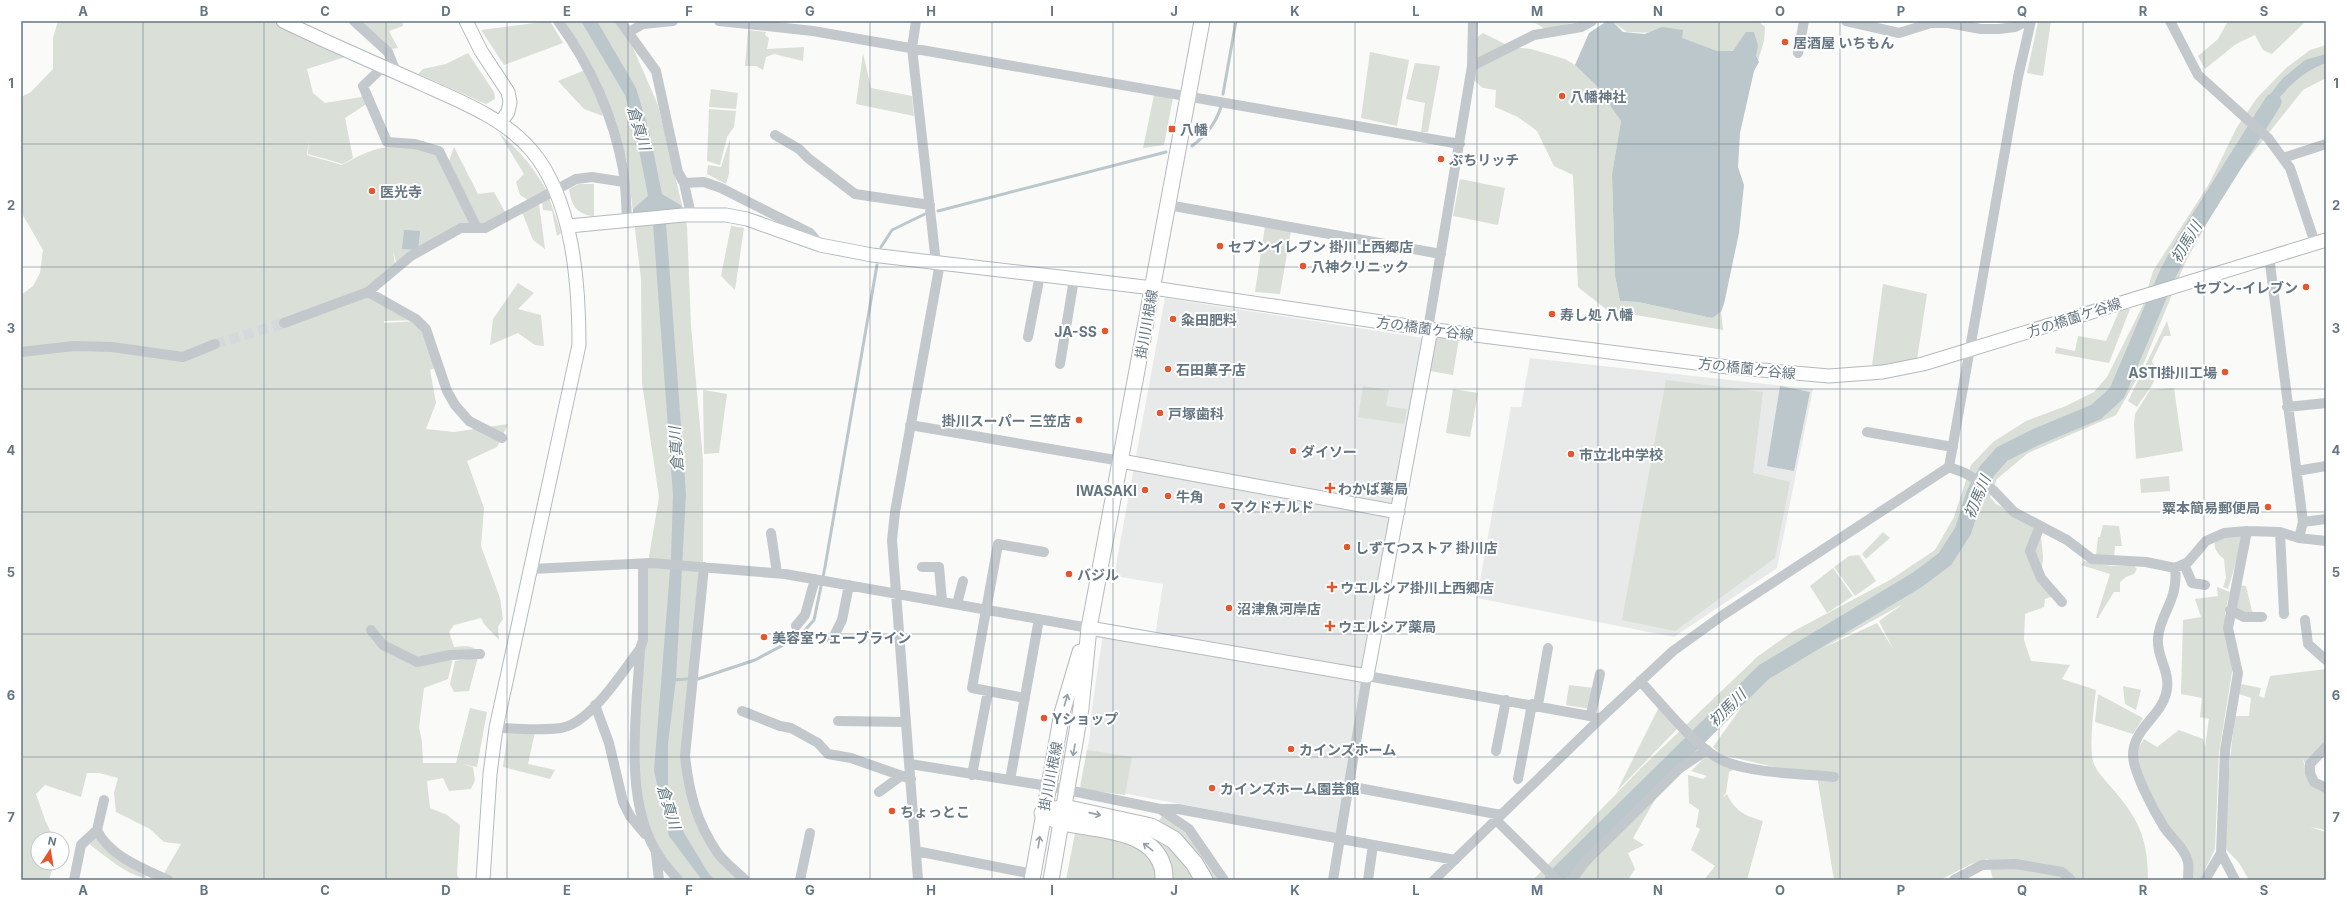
<svg xmlns="http://www.w3.org/2000/svg" width="2347" height="901" font-family="Inter,'Noto Sans JP',sans-serif">
<style>
.built{fill:#e8e9e9}
.green{fill:#dadfd7;fill-rule:evenodd}
.water{fill:#bbc7cb}
.lines{fill:none;stroke-linecap:round;stroke-linejoin:round}
.stream{stroke:#bbc7cb;stroke-width:3}
.river{stroke:#bbc7cb;stroke-width:17}
.street-tunnel{stroke:#d5d9db;stroke-width:10;stroke-dasharray:10 5;stroke-linecap:butt}
.secondary-casing{stroke:#b3babf;stroke-width:15}
.primary-casing{stroke:#b5babe;stroke-width:17}
.highway-casing{stroke:#b4b9bd;stroke-width:19}
.street{stroke:#c3c8cc;stroke-width:10}
.secondary{stroke:#fff;stroke-width:13}
.primary{stroke:#fff;stroke-width:15}
.highway{stroke:#fff;stroke-width:17}
.oneway{stroke:#939fa8}
.grid{fill:none;stroke:#657683;stroke-width:1;stroke-opacity:0.55}
.poi-dot{fill:#e4572e;stroke:#fff;stroke-width:1.5}
.labels{text-anchor:middle;dominant-baseline:central;stroke-width:4;stroke-linejoin:round;paint-order:stroke}
.poi-label{font-size:14px;font-weight:bold;fill:#657683;stroke:#fff;text-anchor:start}
.street-label{font-size:14px;fill:#657683;stroke:#fff}
.water-label{font-size:15px;font-style:italic;fill:#60757c;stroke:#fff}
.neatline{fill:none;stroke:#657683;stroke-width:1.5}
.grid-label{font-size:13px;text-anchor:middle;font-weight:bold;fill:#657683}
</style>
<rect width="100%" height="100%" fill="#fafaf8"/>
<path class="built" d="M1165 298 1423 338 1337 834 1080 785 1090 736 1091 714 1103 634 1154 642 1163 584 1114 576Z
M1530 358 1813 389 1777 568 1674 637 1477 598 1511 407H1521Z"/>
<path class="green" d="M58 21H280L345 57 307 69 313 93 325 103 361 97 363 92 368 103 345 118 353 158 343 164 308 154 309 139 307 155 342 165C382 142 394 144 437 153L477 228H461L396 262 393 251 395 265 366 289 418 320 384 321V323L417 321 438 367 430 370 436 403 426 429 454 432 508 424 497 447 467 461 484 508 481 546 500 598 503 619 498 627 499 640 484 624 481 618 454 625 449 632 454 647C465 646 473 644 480 654L453 658 448 679 424 688 419 727 422 742 423 763H456L470 708 487 712 477 767 461 764 473 767 475 780 471 789 449 791 443 778 427 781 430 808 447 815 460 825 457 875 460 880H169L162 877 181 844 164 842 150 829 116 812 114 793 118 778 99 773H87L81 797 45 785 36 794 45 820 54 839H38V863H54L49 880H21V295L33 286 40 273 43 250 21 212V97L31 92 53 69V38Z
M357 21H402L403 26 389 31 398 48 390 49Z
M550 21 563 43 504 65 481 30Z
M562 21H620L623 25 658 105 687 226 691 326 703 460V576L685 756 708 837 743 880H681L658 856 641 810 635 749 647 569 659 497 642 383 641 279 627 162 608 104Z
M1532 21H1578L1547 30Z
M1611 21H1758L1765 27 1764 41 1756 67 1658 33 1627 32Z
M2040 21H2051L2043 76 2027 73 2038 22Z
M2228 21H2306L2272 54 2263 50 2255 35 2236 44 2205 69 2198 56 2218 39Z
M748 30 766 32 765 35 769 38 767 49 804 47 803 61 774 54 766 57 763 70 756 66H745Z
M1483 33 1511 47 1531 49 1565 59 1575 65 1604 93 1611 107 1621 121 1612 174 1615 276 1620 301 1638 302 1712 318 1721 312 1723 330 1607 310 1578 287 1573 175 1554 166 1537 131 1518 117 1495 107 1496 90 1483 88 1470 77 1475 39Z
M2326 45V78L2303 90 2229 183 2185 263 2138 377 2116 415 2028 453 1997 479 1990 497 1996 504 2040 526 2043 557 2041 578 2060 594 2045 599 2044 607 2025 614 2024 640 2031 661 2070 665 2062 679 2096 690C2094 705 2089 749 2093 761 2096 772 2109 784 2116 793 2141 822 2148 843 2148 880H1993L1988 859 1971 864 1940 880H1834L1817 776H1826L1770 766 1722 755 1713 747 1750 695 1728 720 1683 764 1656 798 1633 838 1644 845 1628 853 1635 869 1628 880H1533L1641 768 1757 657 1792 632 1890 580 1935 550 1954 517 1971 465 1993 442 2026 421 2066 406 2094 392 2107 377 2143 305 2153 271 2209 184 2237 127 2257 98 2286 68 2310 50ZM1903 604 1879 621 1893 649 1877 623 1823 648Z
M1370 52 1409 60 1397 126 1361 118Z
M468 53 494 92 495 99 486 104 418 74 423 69 446 64Z
M863 53 871 88 912 96 914 116 856 104Z
M1415 63 1440 66 1428 132H1421L1425 103 1406 99Z
M585 70 600 103 603 116 584 109 558 81Z
M711 89 738 93 736 109 709 107Z
M1154 95 1173 98 1164 145 1143 148Z
M709 109 736 111 734 127 727 137 720 165 707 161Z
M499 133C521 152 533 167 547 191L528 200 520 195 516 182 524 174Z
M730 139 729 174 726 184 707 174 708 165 721 167Z
M454 147 478 194 494 192 505 212 481 225 449 161Z
M1460 179 1505 188 1498 225 1453 216Z
M579 184H594V216C577 215 571 205 569 189Z
M549 197 561 233 557 236 552 211 543 210 542 201Z
M539 204 545 249 533 240 522 212Z
M731 226 744 228 735 290 721 276Z
M1265 226 1291 231 1280 294 1255 292Z
M518 283 534 293 518 309 541 315 544 346 535 345 518 333 490 345 493 319Z
M1883 284 1927 294 1916 366 1872 365Z
M2120 309H2130L2109 363 2055 353 2056 347 2075 351 2078 336 2106 341Z
M2167 321 2171 336H2164L2152 361C2162 382 2147 389 2137 407L2128 401Z
M1438 335 1459 338 1453 375 1430 371 1435 337Z
M1666 380 1763 392 1753 473 1790 482 1775 558 1675 631 1622 620Z
M1363 386 1389 390 1386 406 1407 409 1404 424 1358 417Z
M2174 388 2183 451 2136 459 2134 425 2135 414 2150 390Z
M1453 389 1478 393 1470 437 1446 433Z
M703 390 727 394 719 453 704 454Z
M2169 476 2170 491 2141 493 2140 479Z
M2103 525 2119 526 2122 546H2115L2114 558 2096 555 2098 537H2100Z
M1883 532 1890 538 1866 559 1862 554Z
M2227 536H2241L2243 539 2228 589 2223 587 2226 578 2224 559C2218 554 2213 549 2215 540Z
M1859 555 1876 581 1855 596 1834 567 1849 556Z
M2084 561 2112 566H2134L2137 569 2134 574 2126 577 2120 582V592H2114L2098 618H2096L2110 574 2081 565Z
M1833 568 1853 596 1827 613 1810 586Z
M2239 585 2246 586 2252 611 2262 617 2231 610Z
M2217 587 2230 592 2225 612 2226 632 2233 666 2219 753 2215 849 2200 880H2190L2186 852 2138 780 2133 756 2144 739 2157 747 2179 730 2203 739 2205 747 2209 719 2200 717 2202 698 2181 694 2183 620 2201 617 2195 599 2218 596Z
M478 657 469 691 454 692 450 684 455 661Z
M2326 669V744L2306 765 2302 758 2306 769 2326 788V830L2309 827 2326 832V880H2249L2239 863 2224 847 2230 759 2235 716H2249L2251 698 2239 694 2241 684 2261 688 2259 696 2264 698 2270 676Z
M1569 685 1594 688 1590 709 1566 705Z
M2123 686 2141 690 2136 710 2125 704Z
M2098 694 2143 718 2133 734 2095 722Z
M1660 705 1680 726 1617 791Z
M508 732H535L528 764 555 770 550 779 503 767Z
M1087 750 1132 757 1125 795 1080 789Z
M1709 753 1735 769 1729 772 1726 793 1722 798 1727 794C1735 811 1745 816 1763 821L1747 880H1704L1715 866 1691 850 1700 829 1696 827 1699 810 1689 803 1688 775 1703 779 1707 776 1691 771Z
M1162 816 1189 835 1218 880H1212L1157 823Z
M1081 817 1149 831 1171 845 1200 880H1168L1167 863Z
M1075 833 1100 834 1147 851 1159 880H1066Z
M95 837 105 849 148 874 145 878C126 875 103 854 88 843Z"/>
<path class="water" d="M581 21H597L636 88 649 131 662 194 682 206 679 210 633 213V209L648 196 638 144 625 95Z
M1607 21H1612L1623 32 1645 34 1662 27 1683 30 1682 38 1717 51H1733L1746 32H1754L1758 46 1756 56 1759 62 1754 71 1740 133 1738 167 1744 185 1739 233 1724 304 1721 312 1712 318 1638 302 1620 301 1615 276 1612 174 1621 121 1611 107 1604 93 1575 65 1589 33Z
M2326 54V63C2297 73 2278 97 2262 122L2255 114 2282 79 2305 60Z
M666 223 686 494 676 679 668 743V786L684 833 709 874 715 880H702L669 836 654 771 671 558 673 495 653 224Z
M404 230 420 231 418 250 402 249Z
M1780 386 1810 392 1794 471 1767 466Z"/>
<g class="lines">
<path class="stream" d="M1223 94 1236 21
M1192 146C1206 135 1215 125 1221 107
M938 211 1166 152
M881 247 892 230 925 214
M698 679 755 660 800 636 814 620 825 567 877 265
M673 680 687 679"/>
<path class="river" d="M1553 880 1764 672 1917 580 1945 559 1963 531 1975 493 1987 471 2002 454 2036 437 2096 412 2117 393 2168 273 2188 237 2273 102"/>
<path class="street-tunnel" d="M215 344 284 323"/>
<g class="secondary-casing">
<path id="secondary" d="M283 21C328 43 375 63 422 84 460 101 504 118 532 151 573 200 579 283 579 345L496 728 490 774 483 880
M466 21 481 51 508 92 510 102 508 112 500 123
M569 226 683 215H726L747 219 820 245 872 255 1153 288 1428 329 1728 367 1829 376 1883 372 1923 364 2326 240
M1121 461 1398 512
M1089 628 1367 676 1431 329"/>
</g>
<g class="primary-casing">
<path id="primary" d="M1032 880 1062 713 1080 652
M1051 880 1081 708 1089 628 1202 21"/>
</g>
<g class="highway-casing">
<path id="highway" d="M1043 813 1064 808 1151 827 1174 840 1194 863 1204 880
M1043 813C1049 816 1056 820 1063 822 1093 829 1150 828 1162 865 1164 869 1164 875 1164 880"/>
</g>
<path class="street" d="M354 21 388 52 396 72
M558 21C590 65 613 115 623 169 626 186 626 204 627 221
M620 21 656 71 678 172 684 183 691 215
M719 21 813 31 1460 144
M916 21 912 48 936 263
M1846 21 1899 33 1931 23H1948L1981 29H1999L2015 27 2027 21
M2170 21 2198 75 2268 138 2290 168 2315 243
M629 32 643 24 673 21
M1798 53 1804 21
M384 66 363 86 387 142 415 144 439 151 477 228
M1472 66 1534 35 1581 27 1592 21
M775 135 799 149 808 158 855 194 930 205
M2283 158 2326 144
M684 183 704 182 721 188 810 233 820 245
M1168 205 1441 254
M368 292 416 319 426 329 447 391 455 405 469 421 502 438
M284 323 368 292 411 256 461 228H485L576 179 592 177 624 182
M1428 329 1472 66 1473 21
M1028 337 1040 275
M21 352 74 346 112 347 183 357 215 344
M1060 364 1074 279
M2287 407 2326 403
M910 425 1121 461
M1867 432 1953 447
M1949 467 1965 473 1993 490 2014 512 2067 540 2092 559 2146 562 2175 568 2188 562 2206 541 2224 533 2247 531 2280 532 2299 538 2303 522 2269 256
M2297 471 2326 466
M2303 522 2326 519
M2040 526 2030 551 2041 578 2062 602
M2280 532 2284 614
M771 533 777 573
M2299 538 2326 541
M2184 564 2192 583 2205 585
M704 567 685 756C689 792 696 821 717 852 724 862 736 871 745 880
M922 567H939L942 601
M2175 568C2179 600 2160 613 2158 638 2156 658 2172 672 2166 694 2160 717 2133 729 2133 755 2133 772 2154 811 2164 827 2171 838 2185 848 2188 862 2189 867 2188 874 2188 880
M532 569 651 563 785 574 1089 628
M957 604 963 581
M2230 610 2244 617H2262
M2305 620 2308 644 2326 660
M796 626 805 615 815 579
M371 630 383 645 417 662 450 655 480 654
M832 640 842 620 849 585
M640 649C637 712 622 801 659 856 664 865 672 872 678 880
M1640 681C1662 704 1698 751 1726 762 1753 773 1804 774 1834 777
M1025 698 972 688 998 544 1044 552
M595 705 609 743 623 802 630 816 645 834
M1538 705 1548 648
M742 711 780 726 791 728 818 743 828 754 851 758 911 779
M1591 714 1600 674
M838 721 906 722
M496 728C517 728 540 731 561 728 591 723 622 672 640 649L643 640V564
M2326 747 2310 764V773L2314 782 2326 788
M1496 751 1506 700
M910 764 1048 786 1160 809H1178L1455 860
M972 775 988 691
M1518 779 1532 704
M1010 780 1039 619
M1348 786 1501 815
M879 792 901 776
M1160 809 1189 829 1224 880
M1496 820 1557 880
M97 830C109 856 144 869 168 880
M916 851 1033 874
M2221 853 2235 880
M656 854 659 880
M74 880 81 845 97 830 104 800
M800 880 810 833
M918 880 892 540 895 512 940 263
M1333 880 1367 676 1601 718
M1368 880 1373 845
M1434 880 1601 718 1673 651 1723 615 1949 467 2018 77 2031 21
M1572 880 1584 863 1680 768 1707 750
M1954 880 1982 865 2016 864 2062 872 2071 880
M2205 880 2221 853 2225 750 2238 673 2228 628 2247 531"/>
<use href="#secondary" class="secondary"/>
<use href="#primary" class="primary"/>
<use href="#highway" class="highway"/>
</g>
<defs><path id="oneway-shaft" d="M-6 0H5M1.5-3L5.5 0L1.5 3" fill="none" stroke-width="1.6" stroke-linecap="round" stroke-linejoin="round"/></defs>
<g class="oneway">
<use href="#oneway-shaft" transform="translate(1066 700) rotate(-74)"/>
<use href="#oneway-shaft" transform="translate(1074 750) rotate(100)"/>
<use href="#oneway-shaft" transform="translate(1095 814) rotate(13)"/>
<use href="#oneway-shaft" transform="translate(1039 842) rotate(-81)"/>
<use href="#oneway-shaft" transform="translate(1148 847) rotate(-142)"/>
</g>
<path class="grid" d="M143 21V880M264 21V880M386 21V880M507 21V880M628 21V880M749 21V880M870 21V880M992 21V880M1113 21V880M1234 21V880M1355 21V880M1477 21V880M1598 21V880M1719 21V880M1840 21V880M1961 21V880M2083 21V880M2204 21V880M21 144H2326M21 267H2326M21 389H2326M21 512H2326M21 634H2326M21 757H2326"/>
<g class="poi-dot">
<circle cx="1785" cy="42" r="4"/>
<circle cx="1562" cy="96" r="4"/>
<rect x="1168" y="125" width="8" height="8" rx="2"/>
<circle cx="1441" cy="159" r="4"/>
<circle cx="372" cy="191" r="4"/>
<circle cx="1220" cy="246" r="4"/>
<circle cx="1303" cy="266" r="4"/>
<circle cx="2306" cy="287" r="4"/>
<circle cx="1552" cy="314" r="4"/>
<circle cx="1173" cy="319" r="4"/>
<circle cx="1105" cy="331" r="4"/>
<circle cx="1168" cy="369" r="4"/>
<circle cx="2225" cy="372" r="4"/>
<circle cx="1160" cy="413" r="4"/>
<circle cx="1079" cy="420" r="4"/>
<circle cx="1293" cy="451" r="4"/>
<circle cx="1571" cy="454" r="4"/>
<path d="M1328 482h4v4h4v4h-4v4h-4v-4h-4v-4h4z"/>
<circle cx="1145" cy="490" r="4"/>
<circle cx="1168" cy="496" r="4"/>
<circle cx="1222" cy="506" r="4"/>
<circle cx="2268" cy="507" r="4"/>
<circle cx="1347" cy="547" r="4"/>
<circle cx="1069" cy="574" r="4"/>
<path d="M1330 581h4v4h4v4h-4v4h-4v-4h-4v-4h4z"/>
<circle cx="1229" cy="608" r="4"/>
<path d="M1328 620h4v4h4v4h-4v4h-4v-4h-4v-4h4z"/>
<circle cx="764" cy="637" r="4"/>
<circle cx="1044" cy="718" r="4"/>
<circle cx="1291" cy="749" r="4"/>
<circle cx="1212" cy="788" r="4"/>
<circle cx="892" cy="811" r="4"/>
</g>
<g class="labels">
<g class="poi-label">
<text x="1793" y="42">居酒屋 いちもん</text>
<text x="1570" y="96">八幡神社</text>
<text x="1180" y="129">八幡</text>
<text x="1449" y="159">ぷちリッチ</text>
<text x="380" y="191">医光寺</text>
<text x="1228" y="246">セブンイレブン 掛川上西郷店</text>
<text x="1311" y="266">八神クリニック</text>
<text x="2298" y="287" text-anchor="end">セブン-イレブン</text>
<text x="1560" y="314">寿し処 八幡</text>
<text x="1181" y="319">粂田肥料</text>
<text x="1097" y="331" text-anchor="end">JA-SS</text>
<text x="1176" y="369">石田菓子店</text>
<text x="2217" y="372" text-anchor="end">ASTI掛川工場</text>
<text x="1168" y="413">戸塚歯科</text>
<text x="1071" y="420" text-anchor="end">掛川スーパー 三笠店</text>
<text x="1301" y="451">ダイソー</text>
<text x="1579" y="454">市立北中学校</text>
<text x="1338" y="488">わかば薬局</text>
<text x="1137" y="490" text-anchor="end">IWASAKI</text>
<text x="1176" y="496">牛角</text>
<text x="1230" y="506">マクドナルド</text>
<text x="2260" y="507" text-anchor="end">粟本簡易郵便局</text>
<text x="1355" y="547">しずてつストア 掛川店</text>
<text x="1077" y="574">バジル</text>
<text x="1340" y="587">ウエルシア掛川上西郷店</text>
<text x="1237" y="608">沼津魚河岸店</text>
<text x="1338" y="626">ウエルシア薬局</text>
<text x="772" y="637">美容室ウェーブライン</text>
<text x="1052" y="718">Yショップ</text>
<text x="1299" y="749">カインズホーム</text>
<text x="1220" y="788">カインズホーム園芸館</text>
<text x="900" y="811">ちょっとこ</text>
</g>
<g class="street-label">
<text transform="translate(2074 317) rotate(-18)">方の橋薗ケ谷線</text>
<text transform="translate(1146 324) rotate(-80)">掛川川根線</text>
<text transform="translate(1425 328) rotate(8)">方の橋薗ケ谷線</text>
<text transform="translate(1747 368) rotate(6)">方の橋薗ケ谷線</text>
<text transform="translate(1050 776) rotate(-79)">掛川川根線</text>
</g>
<g class="water-label">
<text transform="translate(639 128) rotate(73)">倉真川</text>
<text transform="translate(2186 242) rotate(-59)">初馬川</text>
<text transform="translate(676 449) rotate(-94)">倉真川</text>
<text transform="translate(1977 497) rotate(-67)">初馬川</text>
<text transform="translate(1727 708) rotate(-45)">初馬川</text>
<text transform="translate(669 807) rotate(73)">倉真川</text>
</g>
</g>
<rect width="2347" height="901" fill="none" stroke="#ffffff" stroke-width="44"/>
<g transform="translate(50 851) rotate(12)"><circle r="19" fill="#ffffff" stroke="#c1c8cd"/>
<path d="M0-3L7 15L0 10L-7 15Z" fill="#e4572e"/>
<text y="-6" font-size="11" font-weight="bold" text-anchor="middle" fill="#657683">N</text>
</g>
<rect x="22" y="22" width="2303" height="857" class="neatline"/>
<g class="grid-label">
<text x="83" y="16">A</text>
<text x="204" y="16">B</text>
<text x="325" y="16">C</text>
<text x="446" y="16">D</text>
<text x="567" y="16">E</text>
<text x="689" y="16">F</text>
<text x="810" y="16">G</text>
<text x="931" y="16">H</text>
<text x="1052" y="16">I</text>
<text x="1174" y="16">J</text>
<text x="1295" y="16">K</text>
<text x="1416" y="16">L</text>
<text x="1537" y="16">M</text>
<text x="1658" y="16">N</text>
<text x="1780" y="16">O</text>
<text x="1901" y="16">P</text>
<text x="2022" y="16">Q</text>
<text x="2143" y="16">R</text>
<text x="2264" y="16">S</text>
<text x="11" y="88">1</text>
<text x="2336" y="88">1</text>
<text x="11" y="210">2</text>
<text x="2336" y="210">2</text>
<text x="11" y="333">3</text>
<text x="2336" y="333">3</text>
<text x="11" y="455">4</text>
<text x="2336" y="455">4</text>
<text x="11" y="577">5</text>
<text x="2336" y="577">5</text>
<text x="11" y="700">6</text>
<text x="2336" y="700">6</text>
<text x="11" y="822">7</text>
<text x="2336" y="822">7</text>
<text x="83" y="895">A</text>
<text x="204" y="895">B</text>
<text x="325" y="895">C</text>
<text x="446" y="895">D</text>
<text x="567" y="895">E</text>
<text x="689" y="895">F</text>
<text x="810" y="895">G</text>
<text x="931" y="895">H</text>
<text x="1052" y="895">I</text>
<text x="1174" y="895">J</text>
<text x="1295" y="895">K</text>
<text x="1416" y="895">L</text>
<text x="1537" y="895">M</text>
<text x="1658" y="895">N</text>
<text x="1780" y="895">O</text>
<text x="1901" y="895">P</text>
<text x="2022" y="895">Q</text>
<text x="2143" y="895">R</text>
<text x="2264" y="895">S</text>
</g>
</svg>
